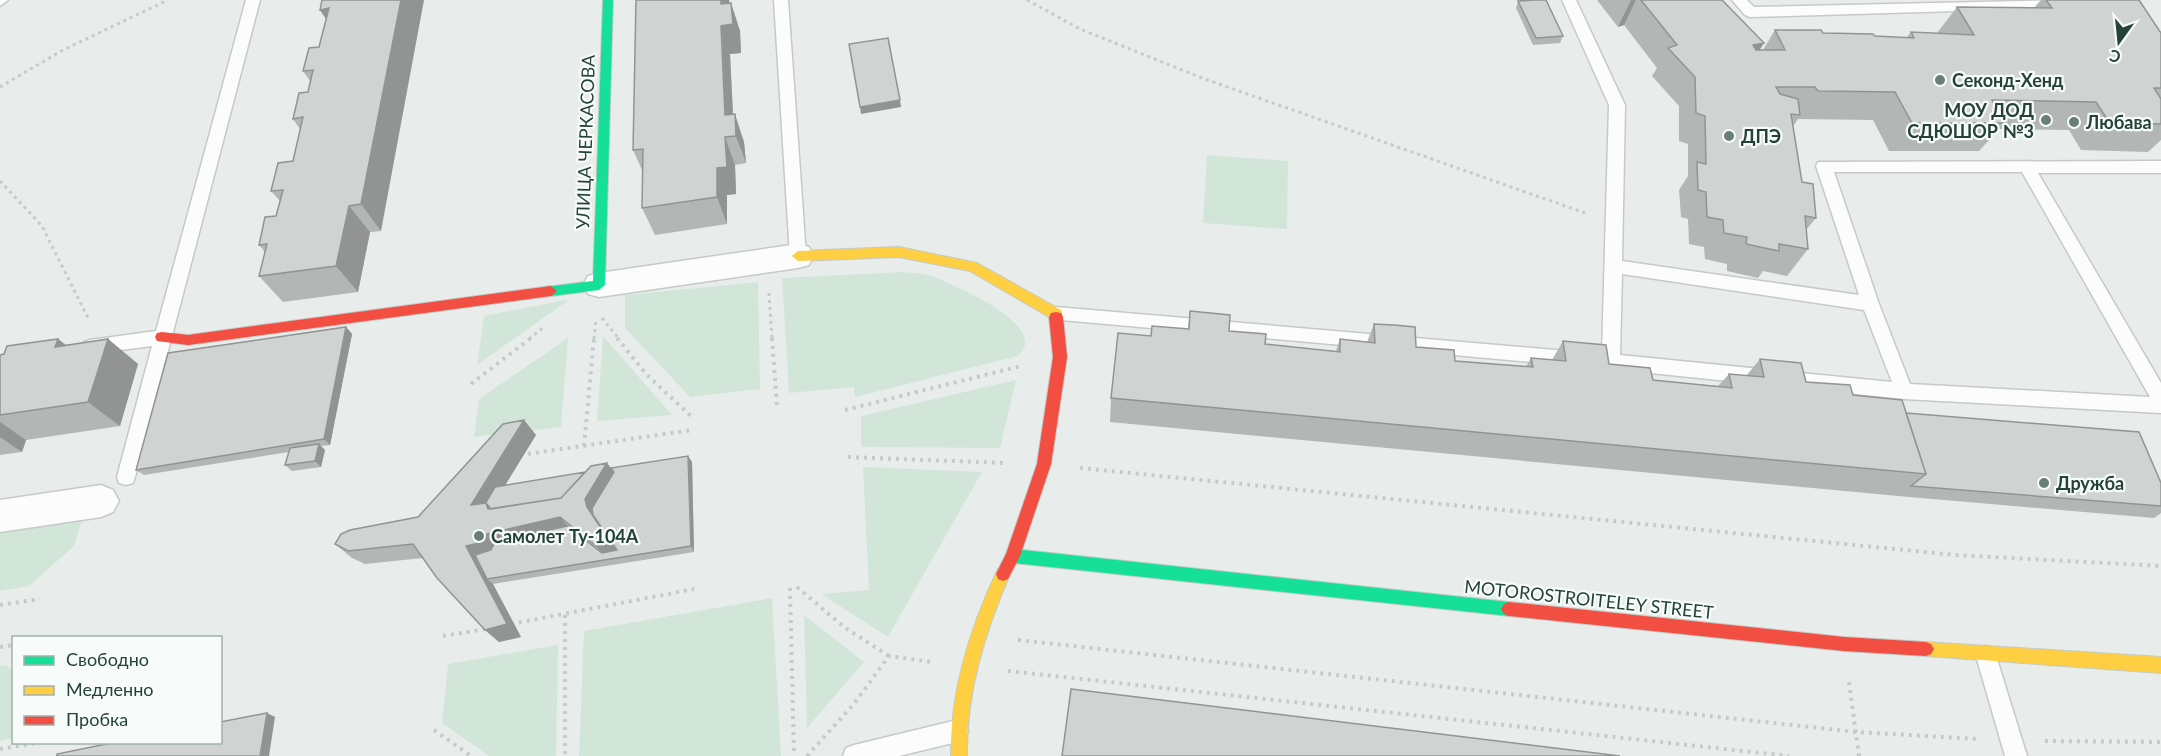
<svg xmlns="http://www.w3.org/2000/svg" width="2161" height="756" font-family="Lato,sans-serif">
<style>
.green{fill:#d1e6d8}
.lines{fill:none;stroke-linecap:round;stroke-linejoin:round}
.lane-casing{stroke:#c5cac8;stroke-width:3}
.street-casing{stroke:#c5cac8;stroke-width:3}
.fast-casing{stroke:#c3cbc8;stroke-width:2}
.slow-casing{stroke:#c3cbc8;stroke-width:2}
.jam-casing{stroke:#c3cbc8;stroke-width:2}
.path-far1{stroke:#c3ccca;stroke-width:3;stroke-dasharray:3 4;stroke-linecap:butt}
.path{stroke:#c3ccca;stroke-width:4;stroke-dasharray:3 5;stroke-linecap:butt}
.lane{fill:#fcfcfc;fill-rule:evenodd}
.street{fill:#fcfcfc;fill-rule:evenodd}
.fast{fill:#16e098;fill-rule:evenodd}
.slow{fill:#ffcf43;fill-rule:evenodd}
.jam{fill:#f24e42;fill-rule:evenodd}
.wall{fill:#b2b6b5}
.shaded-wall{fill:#919493}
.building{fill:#cfd4d2;stroke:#919493;stroke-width:1.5}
.poi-dot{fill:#697e78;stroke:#f7fbf9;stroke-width:2}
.labels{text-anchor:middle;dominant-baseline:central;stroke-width:4.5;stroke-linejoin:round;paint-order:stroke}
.poi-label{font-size:18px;font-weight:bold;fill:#24423a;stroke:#f7fbf9;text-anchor:start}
.street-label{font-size:18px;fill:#24423a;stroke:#f7fbf9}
</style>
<rect width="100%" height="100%" fill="#e8edeb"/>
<path class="green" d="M1207 155 1288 161 1287 229 1203 223Z
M904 272C913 273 922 273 931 276 952 284 1028 316 1025 344 1025 348 1021 352 1018 356L855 397 854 387 789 393 782 278Z
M758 282 760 389 690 397 625 328V295Z
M570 299 477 365 484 316Z
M603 336 672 415 597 421Z
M568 338 561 427 474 437 479 399Z
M1016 380 1000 448 861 447V416Z
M863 467 982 472 888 637 821 594 869 590Z
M84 513 74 546 29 586 0 591V526Z
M772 598 781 756H579L584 631Z
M804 615 864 662 807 728Z
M558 645 556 756H489L442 723 448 664Z
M6 665 13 671V738L0 741V666Z"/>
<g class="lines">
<g class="lane-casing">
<path id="lane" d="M0 0H8L0 6Z
M246 0H260L135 477 133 483 126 485 119 483 117 477 152 346 90 354 84 352 81 347 84 342 90 340 156 331Z
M774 0H788L806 256 804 261 798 263 792 261 790 256Z
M1562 0H1576L1625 105 1622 261 1859 295 1816 166 1818 162 2161 161V173H2038L2161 383V413L1904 399 1611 369 1050 319 1047 314 1050 309 1056 307 1602 354 1609 105ZM1834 172H2022L2150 397 1910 384 1879 304ZM1622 274 1864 310 1892 382 1620 355Z
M1732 0H1747L1754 7 2068 0 2070 3 2063 8 1750 17 1745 15Z
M1986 646 1993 649 1996 656 2027 756H2005L1976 656 1979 649Z
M957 720 965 723 968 731 965 739 957 742 899 756H843L846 748 854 745Z"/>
</g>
<g class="street-casing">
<path id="street" d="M798 244 809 247 813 256 809 265 798 268 599 297 588 294 583 285 588 276 599 273Z
M101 485 113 490 119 501 113 512 101 517 0 532V500Z"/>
</g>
<g class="fast-casing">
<path id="fast" d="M603 0H613L605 285 599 290 551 296 546 295 545 291 546 287 593 281Z
M1013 549 1509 602 1514 604 1517 609 1514 614 1509 616 1013 563 1008 561 1006 556 1008 551Z"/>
</g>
<g class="slow-casing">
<path id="slow" d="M899 247 977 263 1061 310 1063 317 1061 321H1051L1049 317 970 271 899 257 798 261 792 256 798 251Z
M1003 567 1008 569 1010 574C985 632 966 692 967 756H951C950 691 970 628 998 569Z
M1926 642 2161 657V673L1926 656 1921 654 1918 649 1921 644Z"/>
</g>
<g class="jam-casing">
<path id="jam" d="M551 286 557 291 551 296 188 345 157 341 155 337 157 333 162 332 188 335Z
M1056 312 1061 313 1063 317 1067 357 1051 464 1020 556 1008 579 1003 581 998 579 996 574 1006 554 1037 464 1053 357 1049 317 1051 313Z
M1509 602 1844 637 1926 642 1931 644 1934 649 1931 654 1926 656 1844 651 1509 616 1504 614 1501 609 1504 604Z"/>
</g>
<path class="path-far1" d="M1027 0 1080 29 1202 78 1585 213
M0 87 63 50 168 0
M0 181 42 226 88 318
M769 293 772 339
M602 318 619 339
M529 339 544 327
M594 339 596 318"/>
<path class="path" d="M617 338 647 375 692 417
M772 338 777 406
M471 384 531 338
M845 410 1021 366
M584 446 594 338
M520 455 692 430
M848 457 1004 463
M1080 468 1955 555 2161 566
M797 587 844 627 889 656
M790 588 794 756
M0 605 40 599
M565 615V756
M511 624 694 589
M443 636 486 629
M1018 640 1856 732 1977 739
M0 647 14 645
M1008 671 1789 756
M1849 682 1859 756
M434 730 471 756
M2045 741 2161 742
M0 749 36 743
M807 756 853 705 889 656 932 662"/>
<use href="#lane" class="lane"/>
<use href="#street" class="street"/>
<use href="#fast" class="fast"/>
<use href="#slow" class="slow"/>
<use href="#jam" class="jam"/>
</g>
<path class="wall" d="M322 0 381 231 370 232 358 292 283 302 259 276 265 252 259 245 276 216 280 201 271 191 293 161 300 129 293 119 308 92 310 81 303 71 319 47 326 19 320 10Z
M636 0H729L730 3H731L740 31 741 53 730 54 733 114 744 142 746 163 735 165 736 194 727 195V224L655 235 642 208V170L633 150Z
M1597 0H1722L1764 43 1759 50H1763L1775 30 1906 38 1911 32 1937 33 1957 7 2034 8 2041 0H2139L2161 33V140L2148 152 2081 150 2069 130 1999 129 1979 151H1889L1873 120 1798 119 1793 126 1802 182 1816 218 1806 230 1808 249 1787 276 1763 271 1758 278 1727 271V264L1705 259 1704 247 1689 244 1688 219 1681 217 1679 190 1688 176V144L1679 141V106L1652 76 1657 68 1624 25 1618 27Z
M1518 1 1563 36 1560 43 1533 45 1516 8Z
M1190 311 1229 331 1265 344 1336 351 1340 339 1367 342 1374 324 1416 347 1455 361 1526 367 1531 358 1552 360 1563 341 1609 364 1653 380 1718 386 1729 374 1746 376 1760 359 1806 382 1853 395 1906 413 2161 483V513L2154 518 1898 496 1110 422 1111 398 1151 336 1188 329Z
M346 327 352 334 330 445 321 446 325 450 321 467 292 471 285 465 289 452 144 475 136 470Z
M58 339 66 345 108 339 138 364 120 426 26 440 22 452 0 455V355Z
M524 420 536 435 505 485 688 456 692 462 694 552 493 584 521 637 499 642 485 630 423 558 365 564 352 558 335 544 418 517Z"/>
<path class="shaded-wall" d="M401 0H424L381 231 361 204Z
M721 0H729L730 25 731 3 740 31 741 53 730 54 734 136 725 115Z
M1631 0H1636L1624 25 1618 27Z
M329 8 339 38 320 10Z
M1764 43 1746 71 1753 45Z
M900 100 901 107 861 114 860 107Z
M735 114 744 142 746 163 736 136Z
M725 137 735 165 736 194 727 195V224L717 197V168Z
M349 206 370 232 358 292 336 266Z
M346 327 352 334 330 445 324 439Z
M58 339 89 364 55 347Z
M108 339 138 364 120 426 88 402Z
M524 420 536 435 491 508 499 517 471 505Z
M0 422 26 440 22 452 0 437Z
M319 444 325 450 321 467 315 461Z
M688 456 692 462 694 552 691 546Z
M607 463 618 477 621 555 606 558 595 545 568 507Z
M560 517 572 531 487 579 493 584 521 637 499 642 485 630 466 546 487 534Z
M267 713 275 717 269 756H260Z"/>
<path class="building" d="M322 0H401L361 204 349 206 336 266 259 276 267 244 259 245 265 217 276 216 283 190 271 191 278 163 293 161 303 117 293 119 299 93 308 92 313 70 303 71 309 48 319 47 329 8 320 10Z
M636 0H721V4L731 3 733 24 721 26 725 115 735 114 736 136 725 137 727 167 717 168V197L642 208 643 149 633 150Z
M1534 0H1546L1563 36 1536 38 1518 1Z
M1641 0H1722L1764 43 1753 45 1756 50H1785L1775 30H1821L1823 33 1873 34 1875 36 1914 38 1911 32 1974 35 1957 7 2052 8 2046 0H2139L2161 33V88H2154L2161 99V124L2109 122 2096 102 1992 100 2004 123H1912L1895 92 1818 91 1815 87H1776L1780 94 1798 99 1800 115 1791 114 1802 182 1813 184 1816 218 1805 216 1808 249 1779 244V251L1746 244 1747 237 1724 233 1723 220 1707 217 1706 192 1698 190 1697 162 1706 164 1705 116 1696 113 1695 77 1668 48 1677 45Z
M888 38 900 100 860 107 849 44Z
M1190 311 1230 315 1229 331 1266 334 1265 344 1340 352V339L1375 343 1374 324 1394 325 1415 327 1416 347 1454 350 1455 361 1533 367 1531 358 1566 361 1563 341 1606 345 1609 364 1650 368 1653 380 1732 388 1729 374 1764 377 1760 359 1801 363 1806 382 1850 385 1853 395 1902 400 1926 474 1111 398 1118 333 1151 336 1152 326 1189 329Z
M346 327 324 439 136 470 168 353Z
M58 339 55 347 108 339 88 402 0 415V355L4 354 7 346Z
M1906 413 2139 432 2161 483V506L1911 486 1926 474Z
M524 420 471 505 486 503 488 509 561 498 591 466 607 463 585 499 587 507 610 542 595 545 560 517 487 534 483 542 466 546 507 624 485 630 437 578 413 544 348 551 335 544 341 534 350 530 418 517 503 424Z
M319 444 315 461 285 465 290 448Z
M688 456 691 546 487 579 475 555 491 550 495 542 567 526 602 553 617 550 593 515 592 508 614 472 611 468Z
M585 472 561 498 491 509 486 503 485 504 495 487Z
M1071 689 1620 756H1062Z
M267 713 260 756H57V754L116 742H220V722Z"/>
<g class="poi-dot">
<circle cx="1940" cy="80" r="6"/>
<circle cx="2046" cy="120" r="6"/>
<circle cx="2074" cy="122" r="6"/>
<circle cx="1729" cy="136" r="6"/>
<circle cx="2044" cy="483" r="6"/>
<circle cx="479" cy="536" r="6"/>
</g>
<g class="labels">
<g class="poi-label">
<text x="1952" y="80">Секонд-Хенд</text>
<text x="2034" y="110" text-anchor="end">МОУ ДОД<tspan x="2034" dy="21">СДЮШОР №3</tspan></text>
<text x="2086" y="122">Любава</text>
<text x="1741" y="136">ДПЭ</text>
<text x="2056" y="483">Дружба</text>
<text x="491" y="536">Самолет Ту-104А</text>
</g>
<g class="street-label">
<text transform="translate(585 142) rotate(-88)">УЛИЦА ЧЕРКАСОВА</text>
<text transform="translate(1589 599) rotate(6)">MOTOROSTROITELEY STREET</text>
</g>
</g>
<rect x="12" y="636" width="210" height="108" fill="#f7fbf9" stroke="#a3b1ad" stroke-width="1.5"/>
<rect x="24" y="656" width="30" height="9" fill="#16e098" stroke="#a3b1ad" stroke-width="1.5"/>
<text x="66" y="666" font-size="18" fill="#24423a">Свободно</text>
<rect x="24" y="686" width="30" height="9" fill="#ffcf43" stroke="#a3b1ad" stroke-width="1.5"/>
<text x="66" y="696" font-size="18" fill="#24423a">Медленно</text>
<rect x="24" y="716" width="30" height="9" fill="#f24e42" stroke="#a3b1ad" stroke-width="1.5"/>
<text x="66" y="726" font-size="18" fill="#24423a">Пробка</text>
<g transform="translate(2119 42) rotate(195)" stroke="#f7fbf9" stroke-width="4.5" paint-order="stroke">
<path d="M0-4.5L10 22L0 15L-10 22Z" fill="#24423a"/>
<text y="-9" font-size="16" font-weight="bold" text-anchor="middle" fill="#24423a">С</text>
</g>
</svg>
